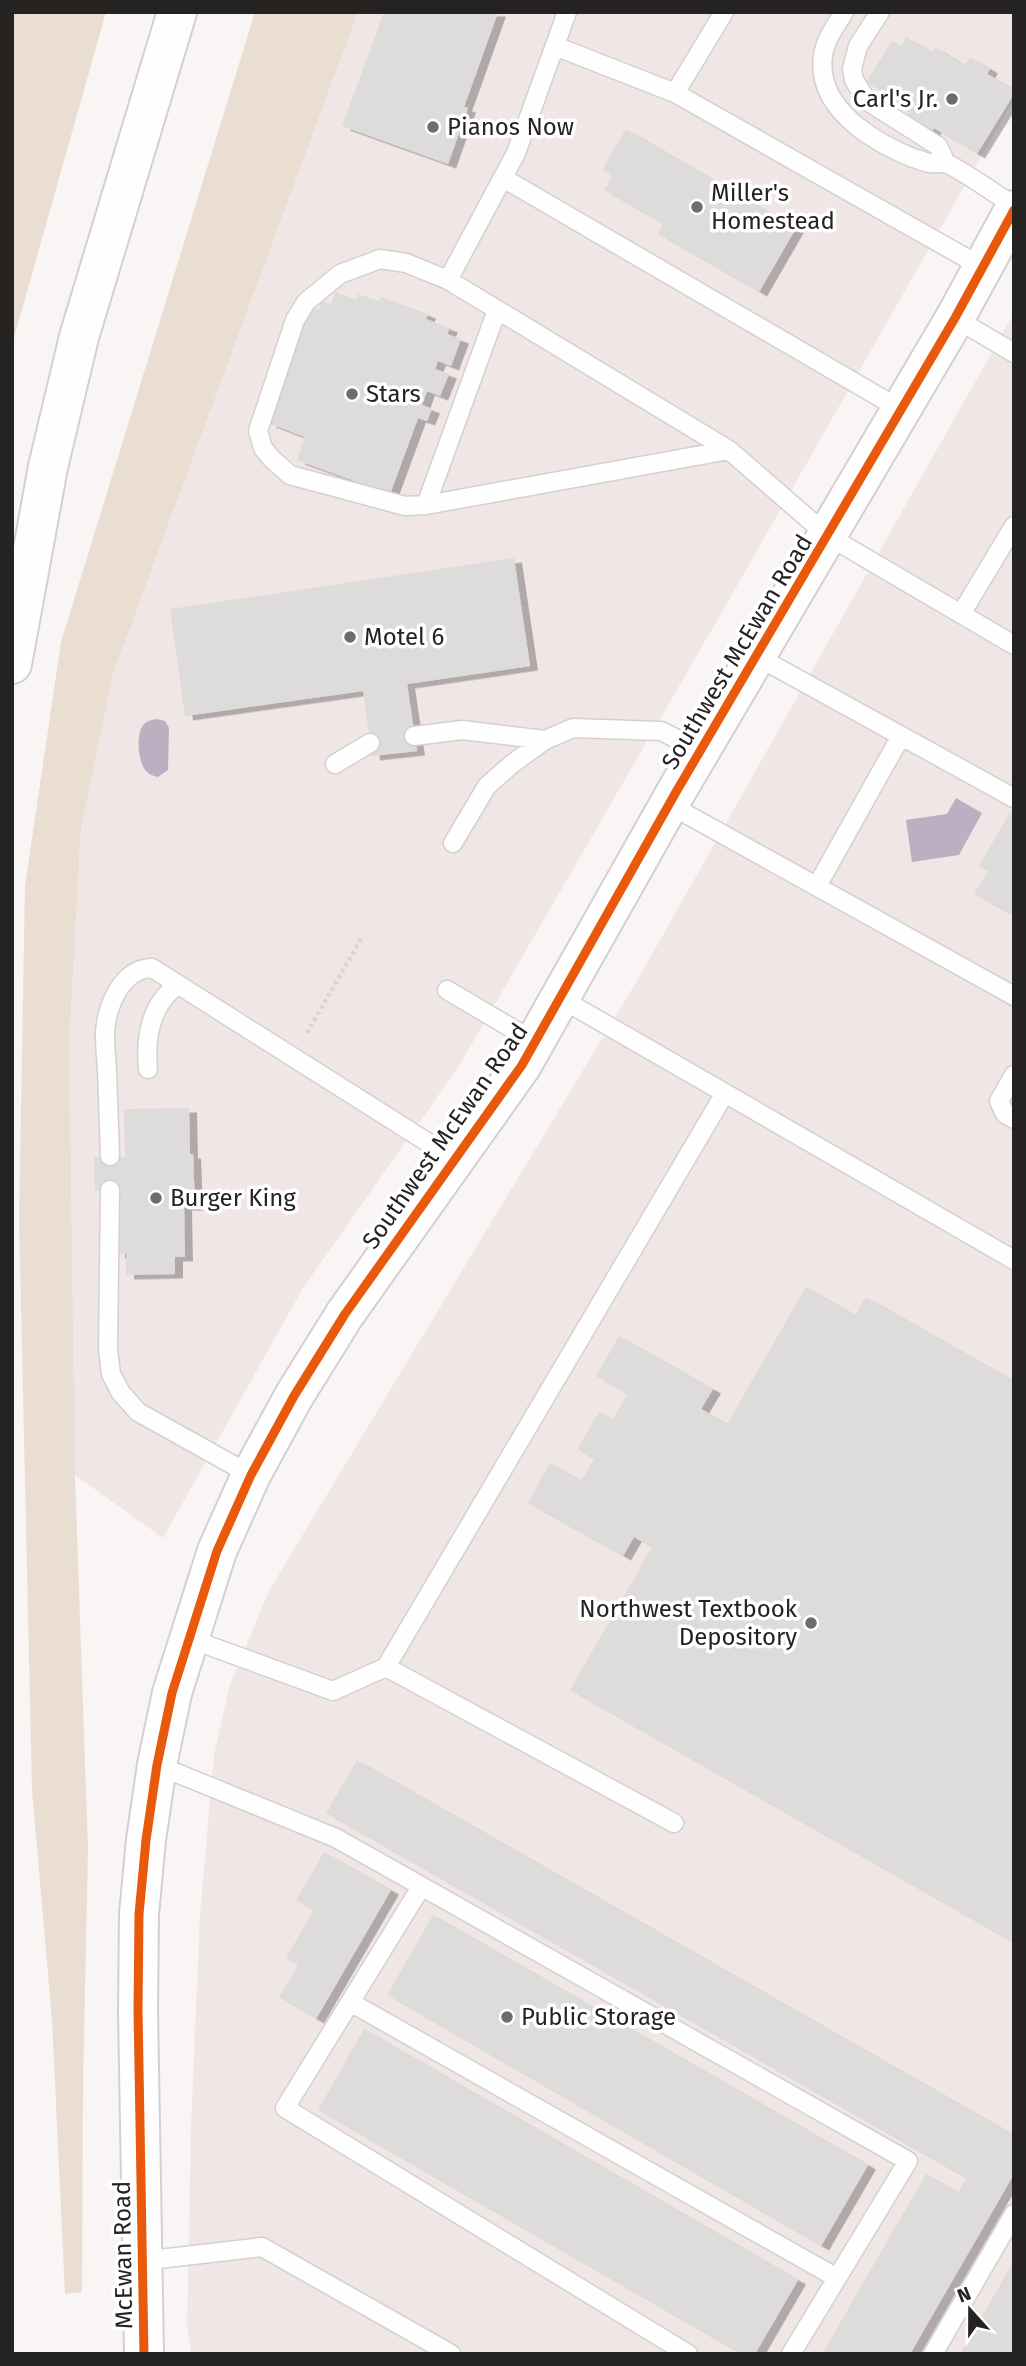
<svg xmlns="http://www.w3.org/2000/svg" width="1026" height="2366" font-family="'Fira Sans',sans-serif">
<style>
.built{fill:#f1e6e6}
.green{fill:#eaddd2}
.water{fill:#bdaec2}
.building{fill:#dedbdb;filter:url(#shadow)}
.lines{fill:none;stroke-linecap:round;stroke-linejoin:round}
.lane-casing{stroke:#d4d0d0;stroke-width:21}
.secondary-casing{stroke:#d4d0d0;stroke-width:42}
.highway-casing{stroke:#d4d0d0;stroke-width:42}
.path{stroke:#d7d6d6;stroke-width:4.5;stroke-dasharray:3.5 3.5;stroke-linecap:butt}
.lane{stroke:#fefefe;stroke-width:18}
.secondary{stroke:#fefefe;stroke-width:38}
.highway{stroke:#fefefe;stroke-width:38}
.cycleway-casing{stroke:#fff;stroke-width:13}
.cycleway{stroke:#e8590c;stroke-width:9}
.poi-dot{fill:#706c6c;stroke:#fff;stroke-width:2.5}
.labels{text-anchor:middle;dominant-baseline:central;stroke-width:7;stroke-linejoin:round;paint-order:stroke}
.poi-label{font-size:24px;fill:#252222;stroke:#fff;text-anchor:start}
.street-label{font-size:24px;fill:#252222;stroke:#fff}
</style>
<defs>
<filter id="shadow"><feDropShadow dx="8" dy="4.5" stdDeviation="0" flood-color="#0004"/></filter>
</defs>
<rect width="100%" height="100%" fill="#faf5f5"/>
<path class="built" d="M358 12H1014V99L729 600 459 1066 303 1288 163 1538 75 1475 71 1419 69 1045 81 829 113 674Z
M1014 313V2354H191L187 2324 191 2125 200 1914 214 1755 230 1684 270 1589 638 979Z"/>
<path class="green" d="M12 12H106L12 345Z
M255 12H358L113 674 81 829 69 1045 75 1475 88 1849 83 2084 82 2292 65 2294 52 2020 32 1790 19 1219 25 886 61 642Z"/>
<path class="water" d="M157 719 165 721 169 728 168 770 158 777C154 776 150 775 147 772 138 764 136 737 142 727 145 721 151 720 157 719Z
M956 798 982 813 959 855 912 862 906 820 947 814Z"/>
<path class="building" d="M384 12H498L464 107 468 108 448 164 342 126Z
M906 37 932 52 935 47 965 66 970 57 990 69 987 74 1014 89V94L977 154 934 128 931 134 905 119 909 112 901 108 903 105 866 82 892 41 901 46Z
M626 129 796 228 759 292 658 234 663 224 604 190 613 176 602 170Z
M335 292 356 300 358 294 379 301 381 297 428 314 426 319 450 328 447 334 461 339 451 366 438 361 435 369 449 374 440 396 427 391 422 405 432 409 427 421 418 418 390 494 297 460 305 437 268 423 308 306 319 310 321 301 331 304Z
M514 558 530 666 407 684 417 751 372 756 363 691 185 716 170 609Z
M1010 812 1014 814V916L974 894 988 871 979 866Z
M189 1108 190 1154H193L195 1206H184L185 1257H175V1274L126 1275V1254H117L116 1190H95L94 1157H125L124 1109Z
M806 1287 855 1315 866 1297 1014 1381V1943L570 1690 652 1547 634 1537 623 1556 528 1503 550 1463 581 1481 594 1459 577 1449 599 1412 613 1419 627 1394 596 1376 619 1336 713 1389 701 1409 727 1424Z
M357 1760 1014 2135V2174L910 2354H822L926 2174 958 2192 966 2178 326 1813Z
M324 1852 391 1890 316 2019 279 1997 298 1965 286 1958 314 1910 296 1900Z
M433 1915 868 2165 821 2246 387 1995Z
M364 2029 798 2280 755 2354H741L318 2110Z
M1014 2261V2354H960Z"/>
<g class="lines">
<g class="lane-casing">
<path id="lane" d="M844 12C836 25 825 40 823 56 816 108 872 141 913 158 918 159 924 162 929 163 936 164 943 161 950 165 972 177 993 192 1014 206
M880 12 858 46 852 69 854 80 867 101 938 146 946 163
M555 46 675 93 982 267
M675 93 724 12
M503 178 900 409
M380 259 406 263 448 280 729 450 426 505 405 506 290 475 272 459 263 448 258 431 295 320 306 302 340 274Z
M448 280 516 153 567 12
M955 318 1014 353
M729 450 828 536 1014 645
M426 505 497 310
M961 614 1014 526
M756 656 1014 798
M414 736 462 730 545 740
M335 764 370 743
M670 805 1014 996
M453 843 487 786 512 764 545 740 573 728 661 731 701 751
M817 886 901 736
M447 990 535 1042
M560 998 1014 1260
M148 1069C145 1037 151 1005 177 985
M1014 1075 999 1101 1005 1114 1014 1119
M110 1156C109 1128 108 1099 107 1070 106 1058 105 1044 105 1032 107 1006 121 969 152 968L454 1159
M110 1190 108 1349 111 1374 121 1393 138 1412 251 1475
M188 1638 333 1691 386 1667 725 1093
M386 1667 674 1823
M157 1765 336 1838 908 2161 791 2354
M421 1887 285 2108 688 2354
M350 2002 837 2278
M142 2261 262 2247 451 2354
M933 2354 1014 2214"/>
</g>
<g class="secondary-casing">
<path id="secondary" d="M144 2354 138 2010 139 1914 146 1840 157 1765 172 1693 217 1551 251 1475 294 1396 345 1314 522 1065 676 792 955 318 1014 210"/>
</g>
<g class="highway-casing">
<path id="highway" d="M12 664 48 467 79 337 177 12"/>
</g>
<path class="path" d="M307 1033 361 939"/>
<use href="#lane" class="lane"/>
<use href="#secondary" class="secondary"/>
<use href="#highway" class="highway"/>
<g class="cycleway-casing">
<path id="cycleway" d="M144 2354 138 2010 139 1914 146 1840 157 1765 172 1693 217 1551 251 1475 294 1396 345 1314 522 1065 676 792 955 318 1014 210"/>
</g>
<use href="#cycleway" class="cycleway"/>
</g>
<g class="poi-dot">
<circle cx="952" cy="99" r="7"/>
<circle cx="433" cy="127" r="7"/>
<circle cx="697" cy="207" r="7"/>
<circle cx="352" cy="394" r="7"/>
<circle cx="350" cy="637" r="7"/>
<circle cx="156" cy="1198" r="7"/>
<circle cx="811" cy="1623" r="7"/>
<circle cx="507" cy="2017" r="7"/>
</g>
<g class="labels">
<g class="poi-label">
<text x="938" y="99" text-anchor="end">Carl's Jr.</text>
<text x="447" y="127">Pianos Now</text>
<text x="711" y="193">Miller's<tspan x="711" dy="28">Homestead</tspan></text>
<text x="366" y="394">Stars</text>
<text x="364" y="637">Motel 6</text>
<text x="170" y="1198">Burger King</text>
<text x="797" y="1609" text-anchor="end">Northwest Textbook<tspan x="797" dy="28">Depository</tspan></text>
<text x="521" y="2017">Public Storage</text>
</g>
<g class="street-label">
<text transform="translate(737 652) rotate(-59)">Southwest McEwan Road</text>
<text transform="translate(445 1136) rotate(-55)">Southwest McEwan Road</text>
<text transform="translate(123 2255) rotate(-91)">McEwan Road</text>
</g>
</g>
<rect width="1026" height="2366" fill="none" stroke="#252222" stroke-width="28"/>
<g transform="translate(970 2310) rotate(339)" stroke="#ffffff" stroke-width="5" paint-order="stroke">
<path d="M0-5L12 26L0 18L-12 26Z" fill="#252222"/>
<text y="-10" font-size="19" font-weight="bold" text-anchor="middle" fill="#252222">N</text>
</g>
</svg>
